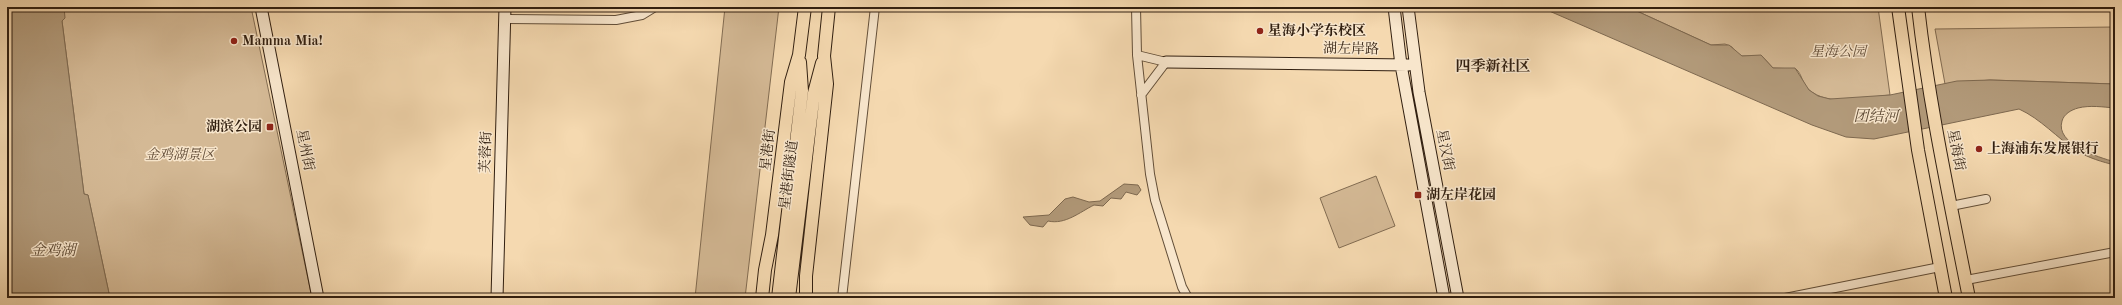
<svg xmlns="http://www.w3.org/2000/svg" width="2122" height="305" font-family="'Old Standard TT','Noto Serif SC',serif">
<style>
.green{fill:#d4b995;stroke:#826c52}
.water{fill:#b29a7a;stroke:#7e6950}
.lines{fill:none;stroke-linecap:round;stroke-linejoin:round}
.street-casing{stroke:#624e38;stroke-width:10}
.secondary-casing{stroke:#311f10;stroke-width:13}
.primary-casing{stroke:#311f10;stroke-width:14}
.street{stroke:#f8e6cc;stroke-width:8}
.secondary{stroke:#f8e6cc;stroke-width:11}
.primary{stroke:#f5d9b0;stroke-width:12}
.poi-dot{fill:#8f2418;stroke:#f8e6cc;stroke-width:1.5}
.labels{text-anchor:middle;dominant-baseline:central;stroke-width:3;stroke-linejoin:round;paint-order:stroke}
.poi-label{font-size:14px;font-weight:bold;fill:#311f10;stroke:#f8e6cc;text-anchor:start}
.street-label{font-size:14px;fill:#311f10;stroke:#f8e6cc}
.park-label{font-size:14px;font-style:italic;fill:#624d38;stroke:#f8e6cc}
.neighbourhood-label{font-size:15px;font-weight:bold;fill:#311f10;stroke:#f8e6cc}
.water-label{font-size:15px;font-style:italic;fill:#5e4a35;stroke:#f8e6cc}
</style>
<rect width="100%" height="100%" fill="#f5d9b0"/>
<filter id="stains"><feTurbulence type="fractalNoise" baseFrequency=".005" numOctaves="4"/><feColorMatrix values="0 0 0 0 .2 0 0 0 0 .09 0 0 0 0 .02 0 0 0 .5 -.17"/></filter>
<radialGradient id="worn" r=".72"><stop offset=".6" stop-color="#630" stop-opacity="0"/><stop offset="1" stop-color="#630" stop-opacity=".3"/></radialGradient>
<path class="green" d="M64 7H251L312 298H110L88 195 84 194 62 21 64 18Z
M725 7H779L745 298H695Z
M1628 7H1878L1890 95C1865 97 1829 108 1808 89 1802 83 1802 74 1796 69L1773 68 1762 56H1742L1736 53 1732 47 1725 44 1711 45Z
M2115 27V84L1990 80 1945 84 1935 29Z
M1376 176 1395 226 1339 248 1320 198Z"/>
<path class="water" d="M7 7H64L65 18 62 21 84 194 88 195 110 298H7Z
M1540 7H1628L1711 45H1729L1742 56 1761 55 1773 68H1795L1809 90 1818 96 1830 99 1890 95 1957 81 1990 80 2115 84V108C2103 107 2090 105 2078 108 2071 110 2064 114 2062 121 2055 144 2098 157 2115 162V165C2102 162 2089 158 2077 151 2057 138 2041 119 2019 109L1874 139 1846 137 1812 125Z
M1124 184 1138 185 1141 190 1137 195 1126 192 1121 199 1111 198 1103 206 1094 205C1080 212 1065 225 1048 221L1043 227 1030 225 1023 217 1049 215 1065 199 1073 197 1089 202 1100 201Z"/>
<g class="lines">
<g class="street-casing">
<path id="street" d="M1136 7 1137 55 1150 174 1155 200 1182 287 1188 298
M504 19 616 20 642 15 655 7
M1137 55 1166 62 1141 95
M1951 206 1986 199
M1966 280 2115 252
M842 298 875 7
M1785 298 1940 267"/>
</g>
<g class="secondary-casing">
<path id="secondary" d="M261 7 318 298
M1394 7 1401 65 1444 298
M1408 7 1419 92 1458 298
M1166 62 1408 65
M497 298 505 7"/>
</g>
<g class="primary-casing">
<path id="primary" d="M1898 7 1918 150 1946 298
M1918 7C1929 105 1950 201 1969 298
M762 298 765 270 772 235 791 82 799 55 805 7
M778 298 802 91 800 62
M789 298 814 93 822 63
M806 298V276L827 84 824 56 829 7"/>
</g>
<use href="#street" class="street"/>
<use href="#secondary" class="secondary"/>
<use href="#primary" class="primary"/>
</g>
<g class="poi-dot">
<circle cx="1260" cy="31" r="4"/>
<circle cx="234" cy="41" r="4"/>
<rect x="266" y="123" width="8" height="8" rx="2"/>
<circle cx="1979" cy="149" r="4"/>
<rect x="1414" y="191" width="8" height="8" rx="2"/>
</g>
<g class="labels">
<g class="poi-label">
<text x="1268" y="31">星海小学东校区</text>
<text x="242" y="41">Mamma Mia!</text>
<text x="262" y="127" text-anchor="end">湖滨公园</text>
<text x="1987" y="149">上海浦东发展银行</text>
<text x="1426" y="195">湖左岸花园</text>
</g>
<g class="street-label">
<text transform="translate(1351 49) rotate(1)">湖左岸路</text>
<text transform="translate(305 150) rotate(79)">星州街</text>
<text transform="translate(768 150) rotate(-83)">星港街</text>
<text transform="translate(1445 150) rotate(79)">星汉街</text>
<text transform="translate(1956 150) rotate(79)">星海街</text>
<text transform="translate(486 152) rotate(-88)">芙蓉街</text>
<text transform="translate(789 175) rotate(-83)">星港街隧道</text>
</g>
<g class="park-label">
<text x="1838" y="52">星海公园</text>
<text x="180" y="155">金鸡湖景区</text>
</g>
<g class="neighbourhood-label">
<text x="1493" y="67">四季新社区</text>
</g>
<g class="water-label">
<text x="1876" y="117">团结河</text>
<text x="53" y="251">金鸡湖</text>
</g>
</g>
<rect width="2122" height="305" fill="none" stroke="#f5d9b0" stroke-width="24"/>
<rect x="8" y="8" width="2106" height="289" fill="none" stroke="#311f10" stroke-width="2"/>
<rect x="12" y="12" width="2098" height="281" fill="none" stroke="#311f10"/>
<rect width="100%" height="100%" filter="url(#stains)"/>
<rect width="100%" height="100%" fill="url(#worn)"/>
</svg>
